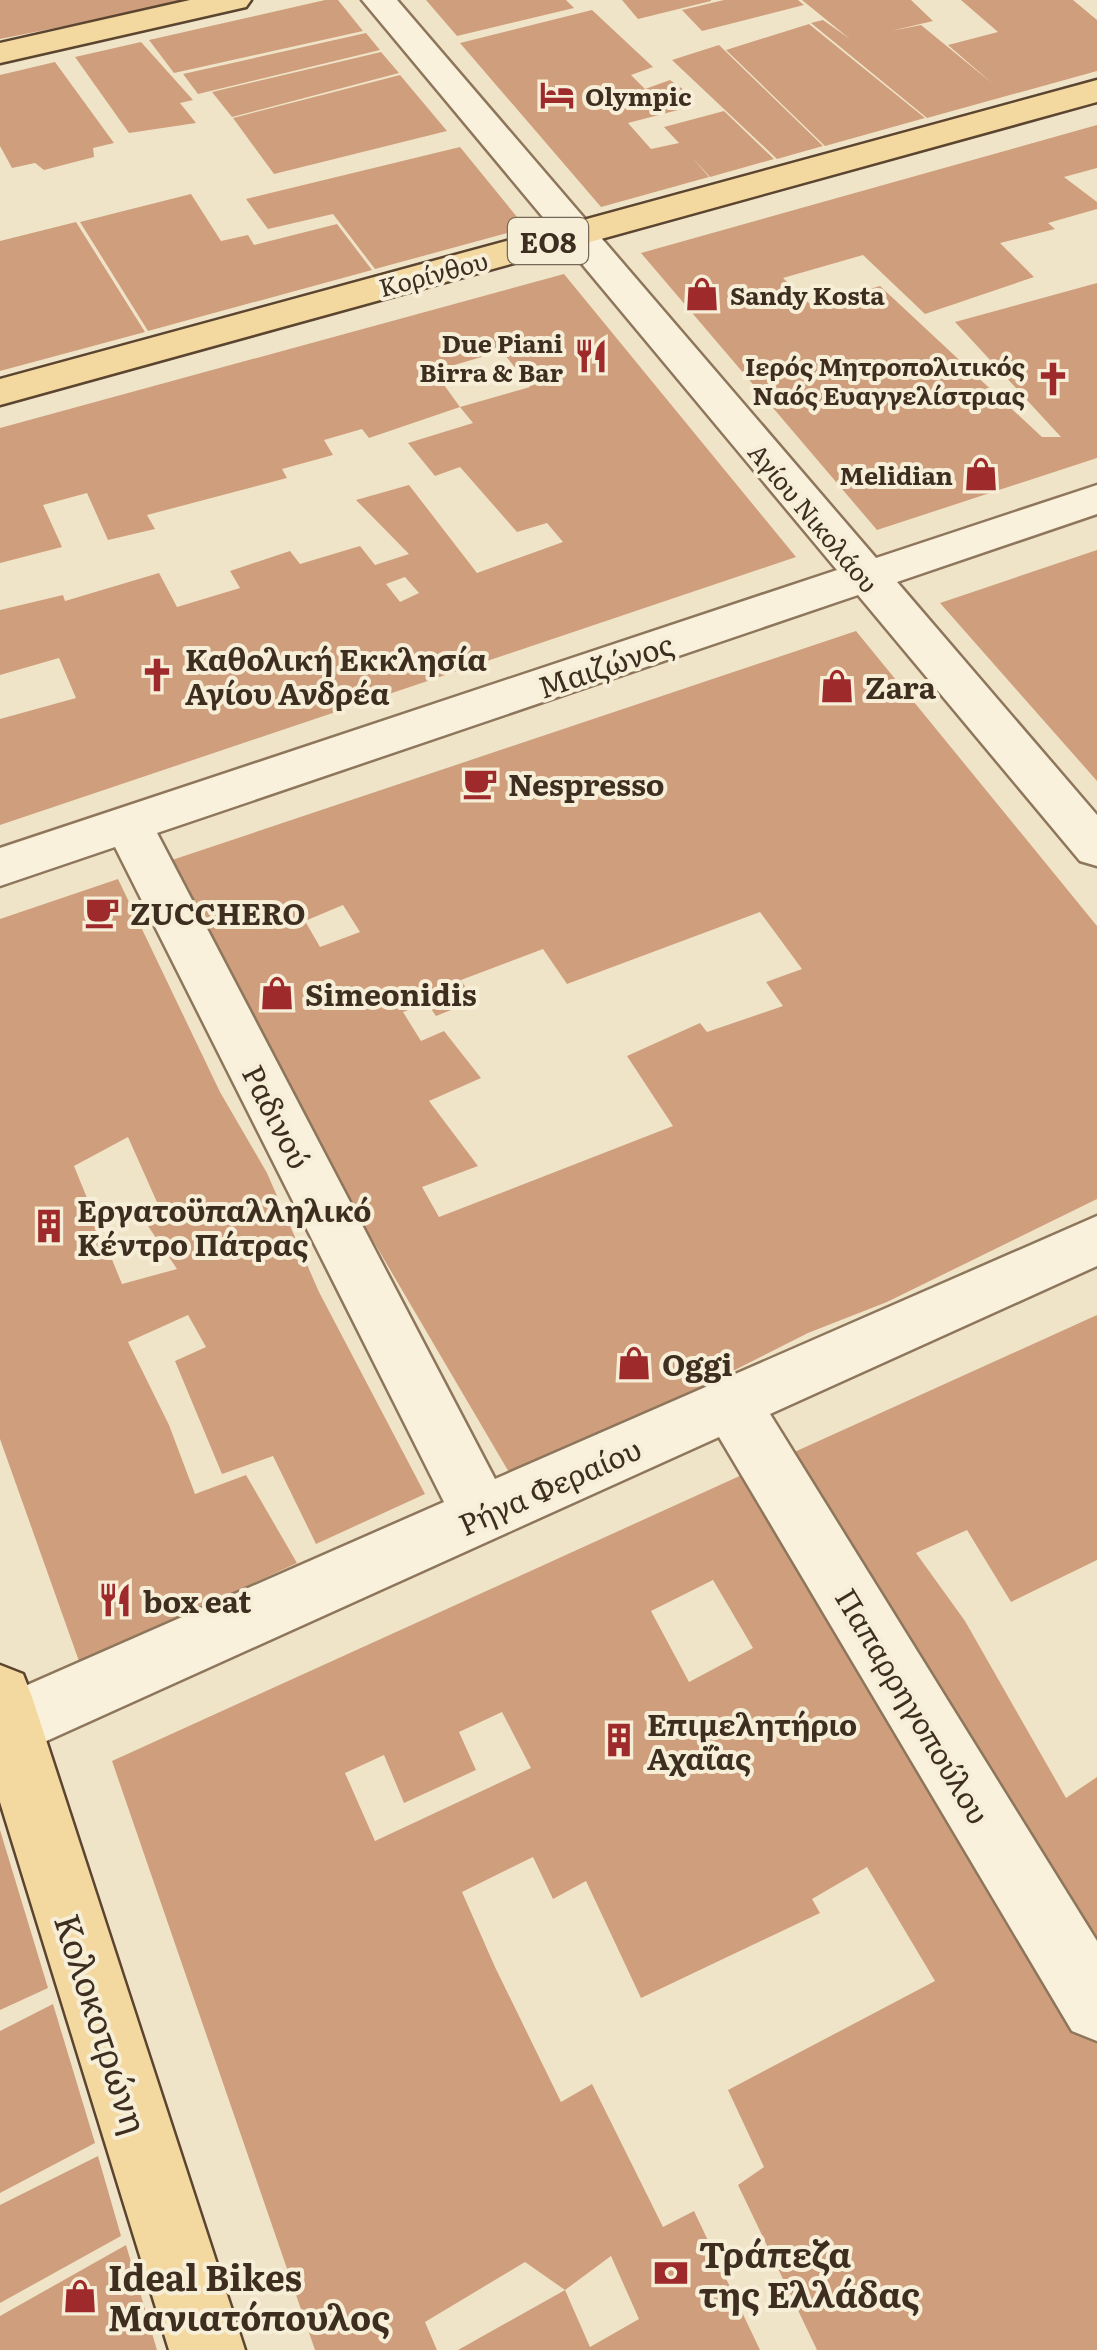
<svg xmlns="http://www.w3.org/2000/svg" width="1097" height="2350" font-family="Literata,serif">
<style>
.building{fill:#cf9f7d;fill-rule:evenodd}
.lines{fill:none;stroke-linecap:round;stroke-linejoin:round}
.minor-casing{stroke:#8d765c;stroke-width:5}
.major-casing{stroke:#5b4430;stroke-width:5}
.minor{fill:#faf1dc;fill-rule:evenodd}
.major{fill:#f3d9a0;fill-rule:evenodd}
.labels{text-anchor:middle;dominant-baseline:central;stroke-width:8;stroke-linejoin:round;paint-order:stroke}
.far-poi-label{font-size:25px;font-weight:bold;fill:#3d2e20;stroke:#f7eed8;text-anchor:end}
.far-street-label{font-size:25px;fill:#3d2e20;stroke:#f7eed8}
.shield{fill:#f7eed8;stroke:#756857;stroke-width:2.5}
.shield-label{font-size:28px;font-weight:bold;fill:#3d2e20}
.poi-label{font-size:30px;font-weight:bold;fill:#3d2e20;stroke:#f7eed8;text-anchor:start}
.street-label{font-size:30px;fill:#3d2e20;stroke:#f7eed8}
.near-street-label{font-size:35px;fill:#3d2e20;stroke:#f7eed8}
.near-poi-label{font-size:35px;font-weight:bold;fill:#3d2e20;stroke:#f7eed8;text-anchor:start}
</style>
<rect width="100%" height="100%" fill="#f0e4c8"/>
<path class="building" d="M0 0H186V2L0 39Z
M325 0H338L363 31 174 73 149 40Z
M426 0H566L574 8 457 36Z
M622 0H711V1L638 19Z
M724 0H798L804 5 702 31 682 10Z
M802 0H911L933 21 891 31 921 25 993 84 948 45 998 32 961 0H1073L1097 20V71L927 118 811 23 823 20 850 39Z
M592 10 653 67 631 75 645 89 670 80 687 92 671 98 682 109 628 123 651 149 679 143 664 127 724 111 774 159 710 177 692 157 709 177 601 207 460 43Z
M809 24 925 118 825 146 726 50Z
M366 33 380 50 198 94 183 74Z
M141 42 193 100 180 103 196 123 129 133 75 57Z
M719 45 823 146 777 159 672 60Z
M381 52 399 73 232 117 212 92Z
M55 62 114 143 93 148 94 157 44 170 35 163 12 168 0 146V75Z
M400 75 447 131 274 174 233 118Z
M1097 125V168L1064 177 1097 202V209L1048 223 1055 229 1000 243 1034 277 925 314 863 255 783 278 812 306 880 286 1042 437H1061L955 322 1097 283V458L877 530 641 253Z
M460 147 526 228 375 269 333 214 268 229 246 199Z
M191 194 221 241 248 235 254 245 337 224 372 270 148 331 80 222Z
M76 222 145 332 0 371V241Z
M564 274 796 557 0 825V719L76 698 59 658 0 675V610L63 595 65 601 159 573 177 607 240 588 230 571 290 551 300 564 360 546 375 565 409 554 356 500 409 485 477 573 563 542 547 523 517 532 460 467 435 476 408 443 473 423 460 407 369 438 362 429 324 440 333 455 282 469 287 478 147 515 155 529 108 540 87 493 43 505 62 547 0 563V428ZM502 351 530 387 460 407 434 371ZM405 577 419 593 400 602 386 584Z
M1097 550V781L940 603Z
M856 631 1097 926V1199L887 1302 808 1333 703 1386 510 1474 321 1152 297 1098 172 860ZM343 905 360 932 320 947 305 921ZM760 912 802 969 766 982 783 1006 707 1032 700 1023 627 1056 673 1126 439 1217 422 1187 478 1166 429 1101 481 1078 444 1031 421 1041 403 1012 427 1003 436 1016 474 1001 461 980 543 949 567 984Z
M118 879 220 1092 267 1173 319 1292 425 1494 316 1544 273 1456 222 1474 175 1361 206 1347 188 1315 128 1342 169 1425 195 1494 246 1475 297 1563 80 1664 0 1439V919ZM128 1137 164 1218 148 1226 177 1269 122 1284 74 1166Z
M1097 1315V1560L1011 1602 967 1530 916 1553 965 1621 1066 1798 1097 1777V1955L790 1454Z
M755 1469 1097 2035V2350H817L738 2185 764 2167 728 2090 935 1981 867 1867 812 1899 820 1913 641 1998 586 1881 553 1899 533 1857 462 1892 495 1967 561 2102 592 2084 663 2227 694 2211 760 2350H458L565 2290 590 2347 639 2319 611 2256 565 2290 525 2262 425 2322 437 2350H315L112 1761ZM713 1580 753 1648 689 1682 651 1611ZM502 1712 531 1768 375 1841 345 1773 384 1755 404 1803 476 1770 459 1732Z
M0 1830 48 1988 0 2010Z
M53 2004 95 2143 0 2193V2031Z
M98 2156 121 2236 0 2303V2205Z
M126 2245 157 2350H0V2316Z"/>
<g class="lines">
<g class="minor-casing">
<path id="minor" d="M362 0H397L876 558 1097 485V514L897 582 1097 815V866L1080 861 858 595 157 833 495 1479 1097 1216V1266L770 1414 1097 1941V2041L1072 2031 719 1437 0 1762V1697L444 1502 115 847 0 886V848L837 570Z"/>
</g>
<g class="major-casing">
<path id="major" d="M190 0H251L246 7 0 63V43Z
M1097 80V102L0 405V379Z
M0 1665 23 1674 32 1697 245 2350H169L0 1802Z"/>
</g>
<use href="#minor" class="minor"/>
<use href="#major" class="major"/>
</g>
<defs>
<g id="hotel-bare" transform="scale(2.7)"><path d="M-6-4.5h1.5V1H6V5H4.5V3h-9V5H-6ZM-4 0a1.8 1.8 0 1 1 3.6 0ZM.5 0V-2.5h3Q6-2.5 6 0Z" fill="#9e2a2b" stroke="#f7eed8" stroke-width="2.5" paint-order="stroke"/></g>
<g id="shop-bare" transform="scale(2.7)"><path d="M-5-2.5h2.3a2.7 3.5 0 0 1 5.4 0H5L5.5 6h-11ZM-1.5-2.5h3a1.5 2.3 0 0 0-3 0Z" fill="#9e2a2b" stroke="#f7eed8" stroke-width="2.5" paint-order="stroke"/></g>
<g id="restaurant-bare" transform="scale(2.7)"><path d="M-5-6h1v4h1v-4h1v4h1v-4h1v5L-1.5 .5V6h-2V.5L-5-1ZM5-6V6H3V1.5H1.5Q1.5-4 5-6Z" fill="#9e2a2b" stroke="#f7eed8" stroke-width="2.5" paint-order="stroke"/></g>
<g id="church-bare" transform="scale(2.7)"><path d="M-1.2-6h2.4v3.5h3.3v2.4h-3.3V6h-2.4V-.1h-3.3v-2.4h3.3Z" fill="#9e2a2b" stroke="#f7eed8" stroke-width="2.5" paint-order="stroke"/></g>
<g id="cafe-bare" transform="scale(2.7)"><path d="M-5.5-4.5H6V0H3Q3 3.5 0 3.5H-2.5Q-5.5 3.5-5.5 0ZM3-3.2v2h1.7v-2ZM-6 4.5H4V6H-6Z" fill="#9e2a2b" stroke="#f7eed8" stroke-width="2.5" paint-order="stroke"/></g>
<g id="building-bare" transform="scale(2.7)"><path d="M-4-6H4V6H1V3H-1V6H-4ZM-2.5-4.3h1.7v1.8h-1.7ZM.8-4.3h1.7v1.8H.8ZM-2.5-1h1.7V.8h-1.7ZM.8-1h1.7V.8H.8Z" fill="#9e2a2b" stroke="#f7eed8" stroke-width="2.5" paint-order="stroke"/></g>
<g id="bank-bare" transform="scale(2.7)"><path d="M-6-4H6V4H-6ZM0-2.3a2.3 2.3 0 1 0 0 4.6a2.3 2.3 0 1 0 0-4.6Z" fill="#9e2a2b" stroke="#f7eed8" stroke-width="2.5" paint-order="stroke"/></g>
</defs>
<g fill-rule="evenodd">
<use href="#hotel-bare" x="557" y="95"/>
<use href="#shop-bare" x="702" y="294"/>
<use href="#restaurant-bare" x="591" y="356"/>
<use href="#church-bare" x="1053" y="379"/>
<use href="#shop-bare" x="981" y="474"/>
<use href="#church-bare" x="157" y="675"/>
<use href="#shop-bare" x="837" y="686"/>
<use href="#cafe-bare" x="480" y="783"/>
<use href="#cafe-bare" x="102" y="912"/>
<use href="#shop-bare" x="277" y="993"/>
<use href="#building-bare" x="49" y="1226"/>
<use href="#shop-bare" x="634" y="1363"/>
<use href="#restaurant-bare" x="115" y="1600"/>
<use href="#building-bare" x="619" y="1740"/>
<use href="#bank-bare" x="671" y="2273"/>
<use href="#shop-bare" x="80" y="2296"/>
</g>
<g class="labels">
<g class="far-poi-label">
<text x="585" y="95" text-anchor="start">Olympic</text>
<text x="730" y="294" text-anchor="start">Sandy Kosta</text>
<text x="563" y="342">Due Piani<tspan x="563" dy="29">Birra &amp; Bar</tspan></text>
<text x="1025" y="365">Ιερός Μητροπολιτικός<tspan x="1025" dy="29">Ναός Ευαγγελίστριας</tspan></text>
<text x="953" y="474">Melidian</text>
</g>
<g class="far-street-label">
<text transform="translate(433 273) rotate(-15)">Κορίνθου</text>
<text transform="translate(814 517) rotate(50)">Αγίου Νικολάου</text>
</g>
<rect class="shield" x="508" y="218" width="80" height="46" rx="8"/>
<g class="shield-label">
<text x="548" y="241">ΕΟ8</text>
</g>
<g class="poi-label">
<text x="185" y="658">Καθολική Εκκλησία<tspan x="185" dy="34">Αγίου Ανδρέα</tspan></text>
<text x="865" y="686">Zara</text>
<text x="508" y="783">Nespresso</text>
<text x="130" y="912">ZUCCHERO</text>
<text x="305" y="993">Simeonidis</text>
<text x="77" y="1209">Εργατοϋπαλληλικό<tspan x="77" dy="34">Κέντρο Πάτρας</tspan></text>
<text x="662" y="1363">Oggi</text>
<text x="143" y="1600">box eat</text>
<text x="647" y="1723">Επιμελητήριο<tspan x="647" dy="34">Αχαΐας</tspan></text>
</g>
<g class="street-label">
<text transform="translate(605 664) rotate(-19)">Μαιζώνος</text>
<text transform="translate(278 1116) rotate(63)">Ραδινού</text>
<text transform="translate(549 1485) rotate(-24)">Ρήγα Φεραίου</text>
<text transform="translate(914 1705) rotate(59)">Παπαρρηγοπούλου</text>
</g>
<g class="near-street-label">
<text transform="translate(103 2023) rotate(72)">Κολοκοτρώνη</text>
</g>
<g class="near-poi-label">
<text x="699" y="2253">Τράπεζα<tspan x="699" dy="40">της Ελλάδας</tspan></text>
<text x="108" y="2276">Ideal Bikes<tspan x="108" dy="40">Μανιατόπουλος</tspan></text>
</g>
</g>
</svg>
